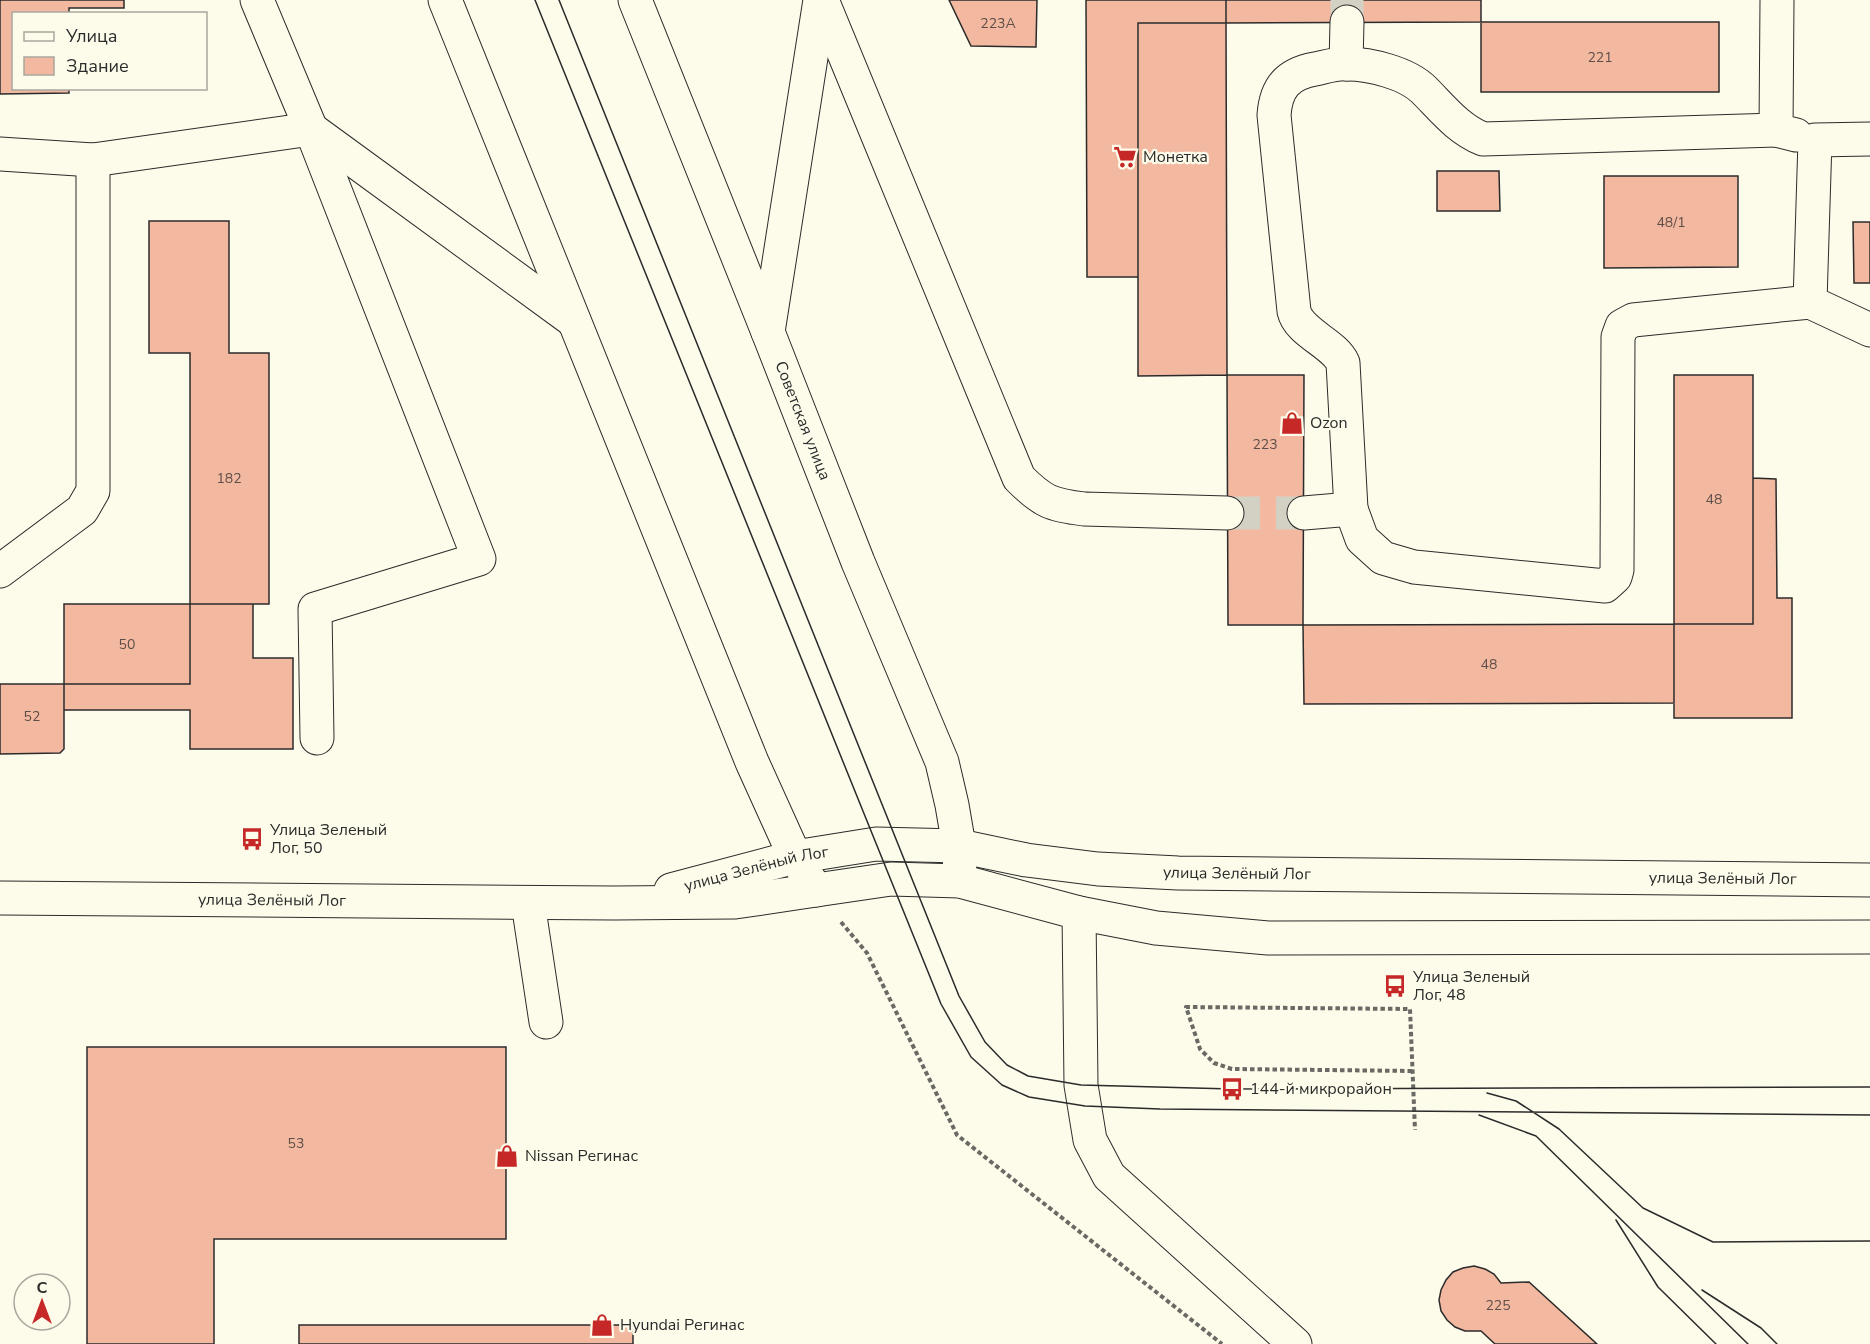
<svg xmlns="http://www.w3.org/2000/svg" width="1870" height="1344" font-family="'Nunito Sans',sans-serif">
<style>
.building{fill:#f2b8a0;stroke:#2b2b2b;stroke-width:1.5}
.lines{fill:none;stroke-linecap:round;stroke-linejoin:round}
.minor-tunnel{stroke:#d3d1c4;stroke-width:33;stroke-dasharray:33 16;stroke-linecap:butt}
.minor-casing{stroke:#2b2b2b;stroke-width:35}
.major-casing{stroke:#2b2b2b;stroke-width:35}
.path{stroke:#6a6964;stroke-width:4;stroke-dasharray:4.5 3;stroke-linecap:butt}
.minor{stroke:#fdfbea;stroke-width:33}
.major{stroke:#fdfbea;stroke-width:33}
.tram{stroke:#2b2b2b;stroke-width:1.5}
.labels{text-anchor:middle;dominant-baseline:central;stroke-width:4.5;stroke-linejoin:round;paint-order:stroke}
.number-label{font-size:14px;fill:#5d4e48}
.poi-label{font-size:16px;fill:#2b2b2b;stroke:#fdfbea;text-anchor:start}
.street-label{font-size:16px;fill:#2b2b2b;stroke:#fdfbea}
</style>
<rect width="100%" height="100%" fill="#fdfbea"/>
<path class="building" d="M0 0H124V8H69V14H14V88H69V93L0 94Z
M949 0H1037L1036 47 971 46Z
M1086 0H1226V23H1138V277H1087Z
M1226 0H1481V22L1226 23Z
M1481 22H1719V92H1481Z
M1138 23H1226L1227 375 1138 376Z
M1437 171H1499L1500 211H1437Z
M1604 176H1738V267L1604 268Z
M149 221H229V353H269V604H190V353H149Z
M1853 222H1870V283H1854Z
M1227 375H1304L1303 625H1228Z
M1674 375H1753V624H1674Z
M1753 478 1776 479 1777 598H1792V718H1674V624H1753Z
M64 604H190V684H64Z
M190 604H253V658H293V749H190V710H64V684H190Z
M1674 624V703L1304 704 1303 625Z
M0 684H64V749L60 753 0 754Z
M87 1047H506V1239H214V1344H87Z
M1474 1266 1485 1269 1494 1274 1501 1283 1529 1282 1597 1344H1495L1481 1331H1465L1455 1327 1447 1320 1441 1311 1439 1300 1441 1290 1446 1280 1453 1272 1463 1268Z
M299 1325H633V1344H299Z"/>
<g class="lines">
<path class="minor-tunnel" d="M1347 0V22
M1227 513H1304"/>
<g class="minor-casing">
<g id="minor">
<path d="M257 0 311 129 479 559 315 609 317 738"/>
<path d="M822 0 1019 478C1043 502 1051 505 1084 509L1227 513"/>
<path d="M1777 0 1776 130 1796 135"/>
<path d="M1346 64 1347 22"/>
<path d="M0 154 93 160 311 129 574 321"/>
<path d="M1810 302 1815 140 1870 139"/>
<path d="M768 332 820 0"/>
<path d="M1351 509 1343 363C1334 343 1299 333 1294 311L1274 115C1276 88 1287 74 1315 69 1325 67 1337 63 1347 64 1370 64 1407 73 1424 90 1442 108 1458 129 1483 139L1776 130"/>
<path d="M1304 513 1351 509 1362 539 1383 558 1414 567 1605 586 1615 577 1617 570 1618 337 1622 326 1633 320 1810 302 1870 330"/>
<path d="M0 571 82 510 93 491V160"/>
<path id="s1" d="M671 890 795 857 876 844 959 846"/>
<path id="s2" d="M0 898 614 903 735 902 816 890"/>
<path d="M528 903 546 1022"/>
<path d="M1079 913 1081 1085 1090 1140 1109 1176 1295 1344"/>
</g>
</g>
<g class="major-casing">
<g id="major">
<path d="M445 0 752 762 795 857 816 890 891 879 960 881 1079 913 1156 928 1268 938 1870 937"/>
<path id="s3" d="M635 0 768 332 858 562 942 762 952 805 959 846 960 881"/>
<path id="s4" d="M959 846 1026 860 1098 869 1178 873 1870 880"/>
</g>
</g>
<path class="path" d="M841 922 867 953 957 1135 1222 1344
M1412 1071 1232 1069 1214 1063 1200 1049 1186 1007 1410 1009 1415 1130"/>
<use href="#minor" class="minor"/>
<use href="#major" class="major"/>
<path class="tram" d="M535 0 941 1004 971 1057 1002 1085 1029 1097 1085 1106 1160 1109 1870 1115
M559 0 959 996 985 1042 1007 1065 1028 1076 1081 1085 1232 1089 1870 1087
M1487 1093 1516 1101 1559 1129 1643 1208 1713 1242 1870 1241
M1479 1115 1536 1136 1748 1344
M1616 1220 1658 1287 1716 1344
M1702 1290 1761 1328 1777 1344"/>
</g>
<defs>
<g id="supermarket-bare" transform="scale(1.8)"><path d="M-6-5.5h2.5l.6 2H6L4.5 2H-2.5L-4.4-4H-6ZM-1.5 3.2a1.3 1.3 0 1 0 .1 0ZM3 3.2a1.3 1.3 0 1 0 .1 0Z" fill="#c62828" stroke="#fdfbea" stroke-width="2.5" paint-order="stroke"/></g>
<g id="shop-bare" transform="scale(1.8)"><path d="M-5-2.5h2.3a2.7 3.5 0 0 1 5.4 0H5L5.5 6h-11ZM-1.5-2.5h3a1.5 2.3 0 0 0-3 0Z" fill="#c62828" stroke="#fdfbea" stroke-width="2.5" paint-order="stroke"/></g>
<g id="bus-bare" transform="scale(1.8)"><path d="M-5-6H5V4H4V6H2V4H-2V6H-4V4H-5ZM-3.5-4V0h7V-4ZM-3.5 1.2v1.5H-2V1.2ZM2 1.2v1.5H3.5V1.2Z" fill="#c62828" stroke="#fdfbea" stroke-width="2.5" paint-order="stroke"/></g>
</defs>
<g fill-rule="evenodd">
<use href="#supermarket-bare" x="1125" y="157"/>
<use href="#shop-bare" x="1292" y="423"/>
<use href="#bus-bare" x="252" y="839"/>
<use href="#bus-bare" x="1395" y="986"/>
<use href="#bus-bare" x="1232" y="1089"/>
<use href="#shop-bare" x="507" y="1156"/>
<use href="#shop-bare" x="602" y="1325"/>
</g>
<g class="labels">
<g class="number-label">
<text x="998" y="23">223А</text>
<text x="1600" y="57">221</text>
<text x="1671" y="222">48/1</text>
<text x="1265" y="444">223</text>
<text x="229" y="478">182</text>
<text x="1714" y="499">48</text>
<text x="127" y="644">50</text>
<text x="1489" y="664">48</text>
<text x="32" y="716">52</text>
<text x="296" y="1143">53</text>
<text x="1498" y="1305">225</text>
</g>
<g class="poi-label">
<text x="1143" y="157">Монетка</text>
<text x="1310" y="423">Ozon</text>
<text x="270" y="830">Улица Зеленый<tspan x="270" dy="18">Лог, 50</tspan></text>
<text x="1413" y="977">Улица Зеленый<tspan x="1413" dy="18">Лог, 48</tspan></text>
<text x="1250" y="1089">144-й микрорайон</text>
<text x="525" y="1156">Nissan Регинас</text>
<text x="620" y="1325">Hyundai Регинас</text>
</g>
<g class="street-label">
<text stroke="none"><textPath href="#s3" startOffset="453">Советская улица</textPath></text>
<text stroke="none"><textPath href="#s1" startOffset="88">улица Зелёный Лог</textPath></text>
<text stroke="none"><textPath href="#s4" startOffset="280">улица Зелёный Лог</textPath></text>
<text stroke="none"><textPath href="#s4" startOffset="766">улица Зелёный Лог</textPath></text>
<text stroke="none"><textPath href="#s2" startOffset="272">улица Зелёный Лог</textPath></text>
</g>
</g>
<rect x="12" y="12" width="195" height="78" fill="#fdfbea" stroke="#a9a89e" stroke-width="1.5"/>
<rect x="24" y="32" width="30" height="9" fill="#fdfbea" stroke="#a9a89e" stroke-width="1.5"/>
<text x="66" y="42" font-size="18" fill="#2b2b2b">Улица</text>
<rect x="24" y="57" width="30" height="18" fill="#f2b8a0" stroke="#a9a89e" stroke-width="1.5"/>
<text x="66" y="72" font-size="18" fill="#2b2b2b">Здание</text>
<g transform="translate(42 1302)"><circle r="28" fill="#fdfbea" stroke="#a9a89e" stroke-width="1.5"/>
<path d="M0-4.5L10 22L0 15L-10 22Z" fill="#c62828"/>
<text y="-9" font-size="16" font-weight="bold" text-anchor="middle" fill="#2b2b2b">С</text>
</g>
</svg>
